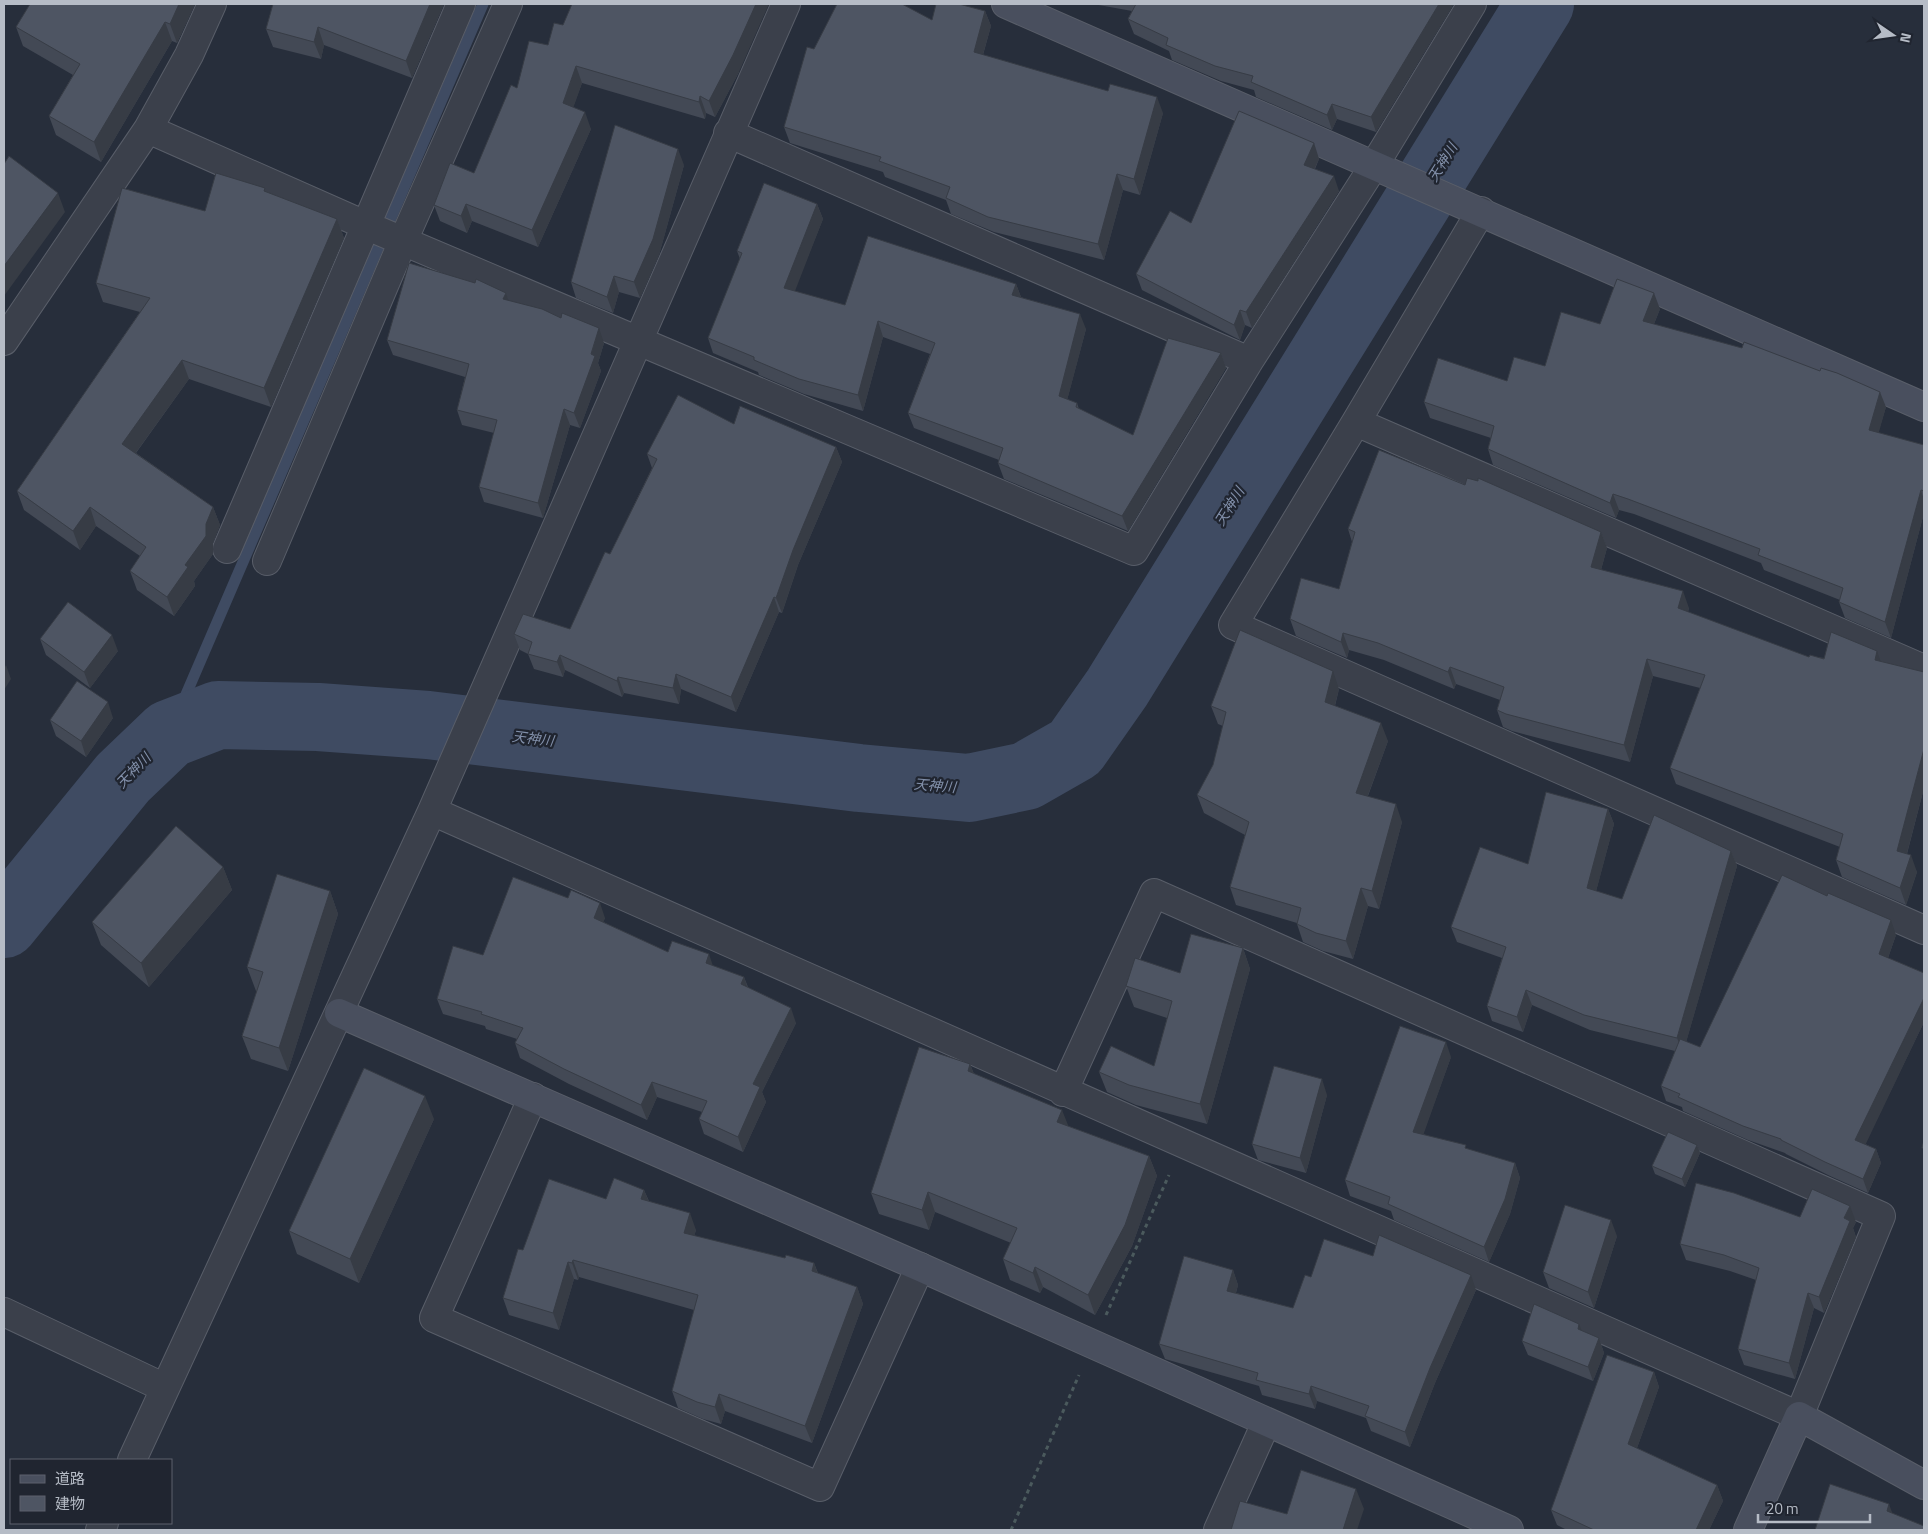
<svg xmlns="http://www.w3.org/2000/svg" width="1928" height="1534" font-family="'Titillium Web','Noto Sans JP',sans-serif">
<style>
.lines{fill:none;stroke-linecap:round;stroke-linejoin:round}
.stream{stroke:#3f4b62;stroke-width:11}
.river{stroke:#3f4b62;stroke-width:68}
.street-casing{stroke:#595e69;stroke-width:30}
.secondary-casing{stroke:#595e69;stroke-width:30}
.path{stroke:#4b5a5d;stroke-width:3;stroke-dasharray:4 4;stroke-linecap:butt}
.street{stroke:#3b404b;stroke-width:28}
.secondary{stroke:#494f5e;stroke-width:28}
.wall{fill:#434955}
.shaded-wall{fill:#373c45}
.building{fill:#4e5563;stroke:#373c45}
.labels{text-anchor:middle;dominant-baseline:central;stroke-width:4.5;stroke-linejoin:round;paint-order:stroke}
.water-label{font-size:14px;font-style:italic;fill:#8290aa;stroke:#202530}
</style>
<rect width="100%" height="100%" fill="#272e3b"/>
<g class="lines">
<path class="stream" d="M169 734 483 4"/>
<path class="river" d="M4 924 123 778 169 734 218 715 318 717 428 725 859 778 969 788 1026 776 1075 748 1117 688 1540 4"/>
<g class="street-casing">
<path id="street" d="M148 129 365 225 1134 551 1249 361 1375 164 1472 4
M728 133 1249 361
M1481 211 1356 422 1233 625 1924 930
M4 341 148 129 189 55 212 4
M1356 422 1924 669
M227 549 461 4
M267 561 403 241 508 4
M432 811 1799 1416 1881 1216 1154 893 1063 1092
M533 1097 434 1318 820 1487 920 1267
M4 1312 165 1388
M132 1460 432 811 786 4
M100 1530 104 1523
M1218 1530 1266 1423"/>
</g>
<g class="secondary-casing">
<path id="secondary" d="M1006 4 1924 407
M339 1013 920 1267 1509 1530
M1748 1530 1799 1416 1924 1485"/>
</g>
<path class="path" d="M1106 1315 1169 1175
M1011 1530 1079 1375"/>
<use href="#street" class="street"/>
<use href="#secondary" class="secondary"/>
</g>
<path class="wall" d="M195 4 177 43 172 41 101 162 56 135 49 116 73 75 23 46 16 27Z
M273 4H444L412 78 324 45 321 59 273 47 266 29Z
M1093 4H1453L1452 7 1376 132 1337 119 1332 130 1256 97 1254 90 1221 81 1172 60 1169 51 1134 34 1128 19 1132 11Z
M985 11 991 26 983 55 1163 113 1140 195 1123 190 1104 260 994 232 951 214 946 200 885 177 883 172 790 143 784 127 814 49 932 20Z
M548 45 739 72 715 117 706 113 705 119 582 83 573 107 591 129 538 247 472 221 467 233 440 221 434 205 474 173 517 88Z
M1314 143 1319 159 1315 169 1339 191 1252 328 1245 325 1240 340 1142 290 1136 274 1191 223Z
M684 165 659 255 640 298 619 292 613 313 576 298 571 282Z
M267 192 337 219 344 238 271 407 189 379 136 453 213 507 220 525 213 543V554L194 581 195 586 174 616 137 590 130 571 140 556 96 526 80 550 24 510 17 491 140 312 103 302 96 283 205 211Z
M817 204 823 219 794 291 845 305 1016 284 1021 297 1086 329 1067 400 1077 403 1079 409 1133 435 1221 353 1226 368 1128 531 1004 479 998 463 999 460 914 428 908 413 930 354 883 337 863 411 804 394 759 375 758 372 713 353 708 338 740 259 737 251Z
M506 293 508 300 604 343 598 363 601 371 580 428 570 425 543 518 484 502 479 487 494 433 462 425 457 410 465 377 393 355 387 340Z
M1660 309 1654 324 1886 407 1878 433 1924 445V513L1891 638 1845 618 1839 602 1840 600 1764 570 1761 563 1634 514 1619 510 1616 518 1493 465 1488 449 1491 438 1430 418 1424 402 1507 381 1545 366 1600 324Z
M734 424 836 447 842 462 798 565 782 613 779 612 736 712 681 689 679 704 624 693 622 697 565 670 563 677 534 669 528 654 520 650 514 634 570 629 610 554 652 468 647 454Z
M1465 485 1601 532 1607 548 1601 570 1689 608 1688 612 1809 657 1880 661 1924 672V788L1907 854 1917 872 1906 905 1842 877 1836 860 1840 847 1676 784 1670 768 1700 688 1653 676 1630 762 1512 731 1503 727 1497 710 1500 700 1456 684 1454 689 1384 660 1349 650 1347 658 1296 636 1290 619 1339 589 1352 542 1348 529Z
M40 639 118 651 90 688 46 655Z
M1339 689 1335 706 1388 741 1368 796 1402 822 1379 909 1368 906 1353 959 1323 951 1303 942 1297 924V923L1236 905 1230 887 1245 835 1204 813 1197 795 1213 765 1223 726 1218 724 1211 706Z
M113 718 86 757 56 736 50 720Z
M1608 809 1614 824 1596 891 1622 899 1731 851 1737 866 1686 1042 1700 1047 1896 935 1888 958 1924 973V1022L1865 1144 1876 1149 1881 1163 1868 1193 1830 1176 1786 1154 1785 1153 1748 1140 1683 1111 1682 1107 1666 1101 1661 1086 1675 1051 1590 1030 1532 1005 1523 1032 1492 1021 1487 1006 1502 958 1457 942 1451 927 1528 864Z
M223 867 232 890 149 987 101 945 92 922Z
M330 891 338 914 288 1071 251 1059 242 1036 257 991H256L247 967Z
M568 898 605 918 603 922 668 952 713 966 744 977 748 987 796 1023 762 1092 766 1102 743 1152 704 1134 699 1119 702 1112 657 1097 647 1120 569 1084 520 1058 515 1043 517 1039 486 1029 485 1026 443 1014 437 999 483 955Z
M1243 948 1250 969 1207 1124 1136 1105 1107 1092 1099 1072 1154 1066 1167 1018 1134 1007 1126 986 1180 973Z
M1451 1057 1423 1134 1467 1149 1515 1163 1520 1178 1510 1214 1489 1262 1394 1220 1391 1211 1350 1196 1345 1180Z
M970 1064 974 1074 1068 1126 1149 1156 1157 1176 1132 1246 1095 1315 1043 1287 1040 1293 1010 1280 1003 1259 1011 1243 935 1212 929 1230 879 1214 871 1193Z
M1327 1095 1306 1173 1258 1160 1252 1144Z
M434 1119 359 1283 297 1254 289 1231Z
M1697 1145 1700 1153 1685 1187 1655 1174 1652 1166Z
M644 1190 649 1201 696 1230 694 1236 785 1258 814 1263 818 1273 857 1287 863 1304 812 1443 725 1411 721 1424 703 1419 678 1408 672 1391 694 1310 579 1277 578 1280 574 1279 559 1330 509 1315 503 1298 523 1250 606 1199Z
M1800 1217 1856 1222 1853 1228 1856 1237 1824 1313 1814 1308 1795 1379 1744 1365 1738 1349 1756 1280 1730 1271 1686 1260 1680 1244Z
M1617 1236 1594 1308 1549 1288 1543 1272Z
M1373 1256 1476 1290 1435 1383 1410 1447 1371 1431 1366 1418 1317 1401 1315 1409 1262 1395 1259 1386 1165 1359 1159 1344 1233 1270 1238 1285 1236 1293 1293 1308 1311 1277Z
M1582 1331 1599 1338 1604 1353 1593 1381 1528 1355 1522 1341Z
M1654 1372 1659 1387 1637 1448 1717 1485 1723 1501 1709 1530H1567L1557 1525 1551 1510Z"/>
<path class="shaded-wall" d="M179 4H195L177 43 170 24Z
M430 4H444L412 78 406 61Z
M756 4H769L739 72 715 117 709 101Z
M1439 4H1453L1452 7 1376 132 1371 117Z
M985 11 991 26 979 68 974 52Z
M165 22 172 41 101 162 94 142Z
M318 27 324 45 321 59 314 42Z
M576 66 582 83 569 120 563 103Z
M700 96 706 113 705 119 699 102Z
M1157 97 1163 113 1140 195 1134 179Z
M1332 104 1337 119 1332 130 1327 115Z
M585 112 591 129 538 247 532 230Z
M1314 143 1319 159 1309 180 1304 165Z
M678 149 684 165 659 255 640 298 634 282Z
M1117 174 1123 190 1104 260 1098 244Z
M1334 176 1339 191 1252 328 1246 312Z
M58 193 65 212 4 296V266Z
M466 204 472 221 467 233 461 216Z
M817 204 823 219 790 304 784 288Z
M337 219 344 238 271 407 264 388Z
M614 276 619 292 613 313 607 297Z
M1016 284 1022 300 1012 295Z
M506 293 511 308 503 299Z
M1654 293 1660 309 1649 336 1643 321Z
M1240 310 1245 325 1240 340 1234 325Z
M1080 314 1086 329 1064 412 1059 396Z
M878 321 883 337 863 411 858 395Z
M599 328 604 343 598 363 601 371 580 428 574 413Z
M1221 353 1226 368 1128 531 1122 516Z
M182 360 189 379 129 462 122 444Z
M1880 392 1886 407 1875 446 1869 430Z
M564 409 570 425 543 518 538 503Z
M836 447 842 462 798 565 782 613 776 598 793 550Z
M1921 490 1924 500V513L1891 638 1885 622Z
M1613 494 1619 510 1616 518 1610 503Z
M90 507 96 526 80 550 73 531Z
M213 507 220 525 213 543V554L194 581 195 586 174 616 167 597 185 565 206 524Z
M1601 532 1607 548 1597 584 1591 567Z
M1683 591 1689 608 1684 625 1678 608Z
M774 597 779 612 736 712 731 697Z
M1343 633 1349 650 1347 658 1341 642Z
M112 635 118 651 90 688 84 672Z
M1877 651 1883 668 1875 660Z
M560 655 565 670 563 677 557 662Z
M1647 659 1653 676 1630 762 1624 745Z
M6 665 11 679 4 690V669Z
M1450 667 1456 684 1454 689 1448 672Z
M1333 671 1339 689 1331 720 1325 702Z
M676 674 681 689 679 704 673 688Z
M618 677 624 693 622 697 617 681Z
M108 702 113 718 86 757 81 741Z
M1381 723 1388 741 1362 811 1356 793Z
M1924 749V788L1903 868 1897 851Z
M1396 804 1402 822 1379 909 1372 891Z
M1608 809 1614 824 1593 903 1587 888Z
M1731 851 1737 866 1683 1053 1677 1038Z
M1911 855 1917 872 1906 905 1900 888Z
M223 867 232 890 149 987 141 963Z
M1361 888 1368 906 1353 959 1346 941Z
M330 891 338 914 288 1071 279 1048Z
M600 903 605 918 599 932 594 918Z
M1891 920 1896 935 1884 969 1879 954Z
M1243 948 1250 969 1207 1124 1200 1104Z
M709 954 714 969 706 963Z
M744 977 749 992 741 984Z
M1526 990 1532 1005 1523 1032 1517 1017Z
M1924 998V1022L1861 1154 1855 1140Z
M791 1008 796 1023 762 1092 766 1102 743 1152 738 1137 753 1084Z
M1446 1042 1451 1057 1419 1147 1413 1132Z
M970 1064 978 1085 968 1071Z
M1322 1079 1327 1095 1306 1173 1300 1158Z
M652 1082 657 1097 647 1120 641 1105Z
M425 1096 434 1119 359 1283 350 1259Z
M1062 1110 1070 1130 1057 1122Z
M1697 1145 1700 1153 1685 1187 1682 1179Z
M1876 1149 1881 1163 1868 1193 1863 1179Z
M1149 1156 1157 1176 1132 1246 1095 1315 1088 1295Z
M1515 1163 1520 1178 1510 1214 1489 1262 1484 1247Z
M644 1190 651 1207 641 1199Z
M928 1192 935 1212 929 1230 922 1210Z
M1850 1206 1856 1222 1853 1228 1856 1237 1824 1313 1819 1297 1844 1218Z
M690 1213 696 1230 690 1250 684 1233Z
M1611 1220 1617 1236 1594 1308 1588 1292Z
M573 1260 579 1277 578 1280 572 1263Z
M568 1262 574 1279 559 1330 553 1313Z
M814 1263 820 1280 812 1271Z
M1035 1267 1043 1287 1040 1293 1033 1273Z
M1233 1270 1238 1285 1232 1306 1227 1291Z
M1471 1275 1476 1290 1435 1383 1410 1447 1405 1432 1430 1368Z
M857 1287 863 1304 812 1443 805 1426Z
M1808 1293 1814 1308 1795 1379 1789 1363Z
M1579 1324 1585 1338 1578 1329Z
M1599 1338 1604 1353 1593 1381 1588 1367Z
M1654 1372 1659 1387 1633 1459 1628 1444Z
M1311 1386 1317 1401 1315 1409 1309 1394Z
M719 1394 725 1411 721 1424 715 1407Z
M1717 1485 1723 1501 1709 1530H1696Z
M1356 1489 1364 1509 1357 1530H1343Z
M1889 1504 1896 1523 1887 1511Z"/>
<path class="building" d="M30 4H179L170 24 165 22 94 142 49 116 80 64 16 27Z
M273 4H430L406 61 318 27 314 42 266 29Z
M572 4H756L733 55 709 101 700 96 699 102 576 66 563 103 585 112 532 230 466 204 461 216 434 205 450 163 474 173 511 85 517 88 529 41 548 45 554 23 563 25Z
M837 4H902L932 20 936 4H959L985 11 974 52 1108 91 1110 84 1157 97 1134 179 1117 174 1098 244 988 217 946 198 950 187 879 161 881 157 784 127 807 47 814 49Z
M1136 4H1439L1371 117 1332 104 1327 115 1251 82 1253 76 1215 66 1166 45 1168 38 1128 19Z
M1239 111 1314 143 1304 165 1334 176 1246 312 1240 310 1234 325 1136 274 1170 211 1191 223Z
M615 125 678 149 653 239 634 282 614 276 607 297 571 282Z
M9 156 58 193 4 266V164Z
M216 173 265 188 264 191 337 219 264 388 182 360 122 444 213 507 206 524V536L185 565 188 567 167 597 130 571 146 547 90 507 73 531 17 491 150 298 96 283 122 188 205 211Z
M764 183 817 204 784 288 845 305 868 236 1016 284 1012 295 1080 314 1059 396 1077 403 1076 407 1133 435 1168 338 1221 353 1122 516 998 463 1003 448 908 413 935 343 878 321 858 395 799 379 754 360V357L708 338 742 253 737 251Z
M409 263 475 283 476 279 506 293 503 299 542 309 561 318 562 313 599 328 591 354 595 356 574 413 564 409 538 503 479 487 497 420 457 410 469 364 387 340Z
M1617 279 1654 293 1643 321 1742 348 1744 342 1820 371 1821 368 1837 373 1880 392 1869 430 1924 445V491L1921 490 1885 622 1839 602 1843 588 1758 555 1760 549 1628 499 1613 494 1610 503 1488 449 1494 426 1424 402 1438 358 1507 381 1514 357 1545 366 1561 312 1600 324Z
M678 395 734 424 740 406 836 447 793 550 776 598 774 597 731 697 676 674 673 688 618 677 617 681 560 655 557 662 528 654 532 642 514 634 523 614 570 629 605 552 610 554 657 459 647 454Z
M1379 450 1465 485 1467 478 1478 481V478L1601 532 1591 567 1683 591 1678 608 1809 657 1810 655 1824 659 1831 632 1877 651 1875 660 1924 672V749L1897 851 1911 855 1900 888 1836 860 1843 834 1670 768 1705 675 1647 659 1624 745 1506 714 1497 710 1504 687 1450 667 1448 672 1378 643 1343 633 1341 642 1290 619 1301 578 1339 589 1355 532 1348 529Z
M68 602 112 635 84 672 40 639Z
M1240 630 1333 671 1325 702 1381 723 1356 793 1396 804 1372 891 1361 888 1346 941 1316 933 1297 924 1301 908 1230 887 1249 822 1197 795 1213 765 1226 712 1211 706Z
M77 681 108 702 81 741 50 720Z
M1546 792 1608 809 1587 888 1622 899 1654 815 1731 851 1677 1038 1584 1015 1526 990 1517 1017 1487 1006 1506 947 1451 927 1480 847 1528 864Z
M176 826 223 867 141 963 92 922Z
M277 874 330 891 279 1048 242 1036 263 972 247 967Z
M1782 875 1827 896 1828 893 1891 920 1879 954 1924 973V998L1855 1140 1876 1149 1863 1179 1825 1162 1781 1140V1139L1743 1126 1678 1097 1680 1094 1661 1086 1680 1039 1700 1047Z
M513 877 568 898 571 890 600 903 594 918 668 952 672 941 709 954 706 963 744 977 741 984 791 1008 753 1084 760 1087 738 1137 699 1119 707 1101 652 1082 641 1105 564 1069 515 1043 523 1028 481 1014 482 1012 437 999 453 946 483 955Z
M1191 934 1243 948 1200 1104 1129 1085 1099 1072 1111 1046 1154 1066 1172 1001 1126 986 1135 958 1180 973Z
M1400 1026 1446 1042 1413 1132 1466 1145 1465 1148 1515 1163 1505 1199 1484 1247 1388 1204 1390 1197 1345 1180Z
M919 1047 970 1064 968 1071 1062 1110 1057 1122 1149 1156 1125 1225 1088 1295 1035 1267 1033 1273 1003 1259 1017 1228 928 1192 922 1210 871 1193Z
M1274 1066 1322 1079 1300 1158 1252 1144Z
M364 1068 425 1096 350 1259 289 1231Z
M1668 1132 1697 1145 1682 1179 1652 1166Z
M1924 1140V1148H1922Z
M614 1178 644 1190 641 1199 690 1213 684 1233 785 1258 786 1255 814 1263 812 1271 857 1287 805 1426 719 1394 715 1407 697 1402 672 1391 698 1295 573 1260 572 1263 568 1262 553 1313 503 1298 518 1249 523 1250 549 1179 606 1199Z
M1696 1183 1734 1193 1800 1217 1812 1189 1850 1206 1844 1218 1850 1221 1819 1297 1808 1293 1789 1363 1738 1349 1759 1268 1724 1255 1680 1244Z
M1565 1205 1611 1220 1588 1292 1543 1272Z
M1379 1235 1471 1275 1430 1368 1405 1432 1365 1416 1369 1406 1311 1386 1309 1394 1256 1380 1258 1373 1159 1344 1184 1256 1233 1270 1227 1291 1293 1308 1305 1275 1311 1277 1324 1239 1373 1256Z
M1534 1304 1579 1324 1578 1329 1599 1338 1588 1367 1522 1341Z
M1607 1355 1654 1372 1628 1444 1717 1485 1696 1530H1594L1551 1510Z
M1301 1470 1356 1489 1343 1530H1231L1240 1501 1287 1514Z
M1830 1484 1889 1504 1887 1511 1924 1526V1530H1815Z"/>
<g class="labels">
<g class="water-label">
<text transform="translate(1442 162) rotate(-58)">天神川</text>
<text transform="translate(1229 506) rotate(-58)">天神川</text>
<text transform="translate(533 738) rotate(7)">天神川</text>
<text transform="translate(133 770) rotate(-46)">天神川</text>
<text transform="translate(935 785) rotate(5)">天神川</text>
</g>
</g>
<rect width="1928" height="1534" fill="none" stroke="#b6bcc6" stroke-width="10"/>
<rect x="10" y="1459" width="162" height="65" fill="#202530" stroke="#5c616c"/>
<rect x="20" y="1475" width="25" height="8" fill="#494f5e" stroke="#5c616c"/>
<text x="55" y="1484" font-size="15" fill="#b6bcc6">道路</text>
<rect x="20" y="1496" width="25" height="15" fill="#4e5563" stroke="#5c616c"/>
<text x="55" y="1509" font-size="15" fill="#b6bcc6">建物</text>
<g transform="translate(1893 35) rotate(103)" stroke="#202530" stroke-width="4" paint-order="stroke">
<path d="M0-4L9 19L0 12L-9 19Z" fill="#b6bcc6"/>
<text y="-8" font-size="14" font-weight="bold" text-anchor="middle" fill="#b6bcc6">N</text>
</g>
<path d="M1758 1514v8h112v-8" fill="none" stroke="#b6bcc6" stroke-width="2.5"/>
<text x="1766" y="1514" font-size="15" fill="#b6bcc6" stroke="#202530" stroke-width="4" paint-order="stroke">20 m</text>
</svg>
